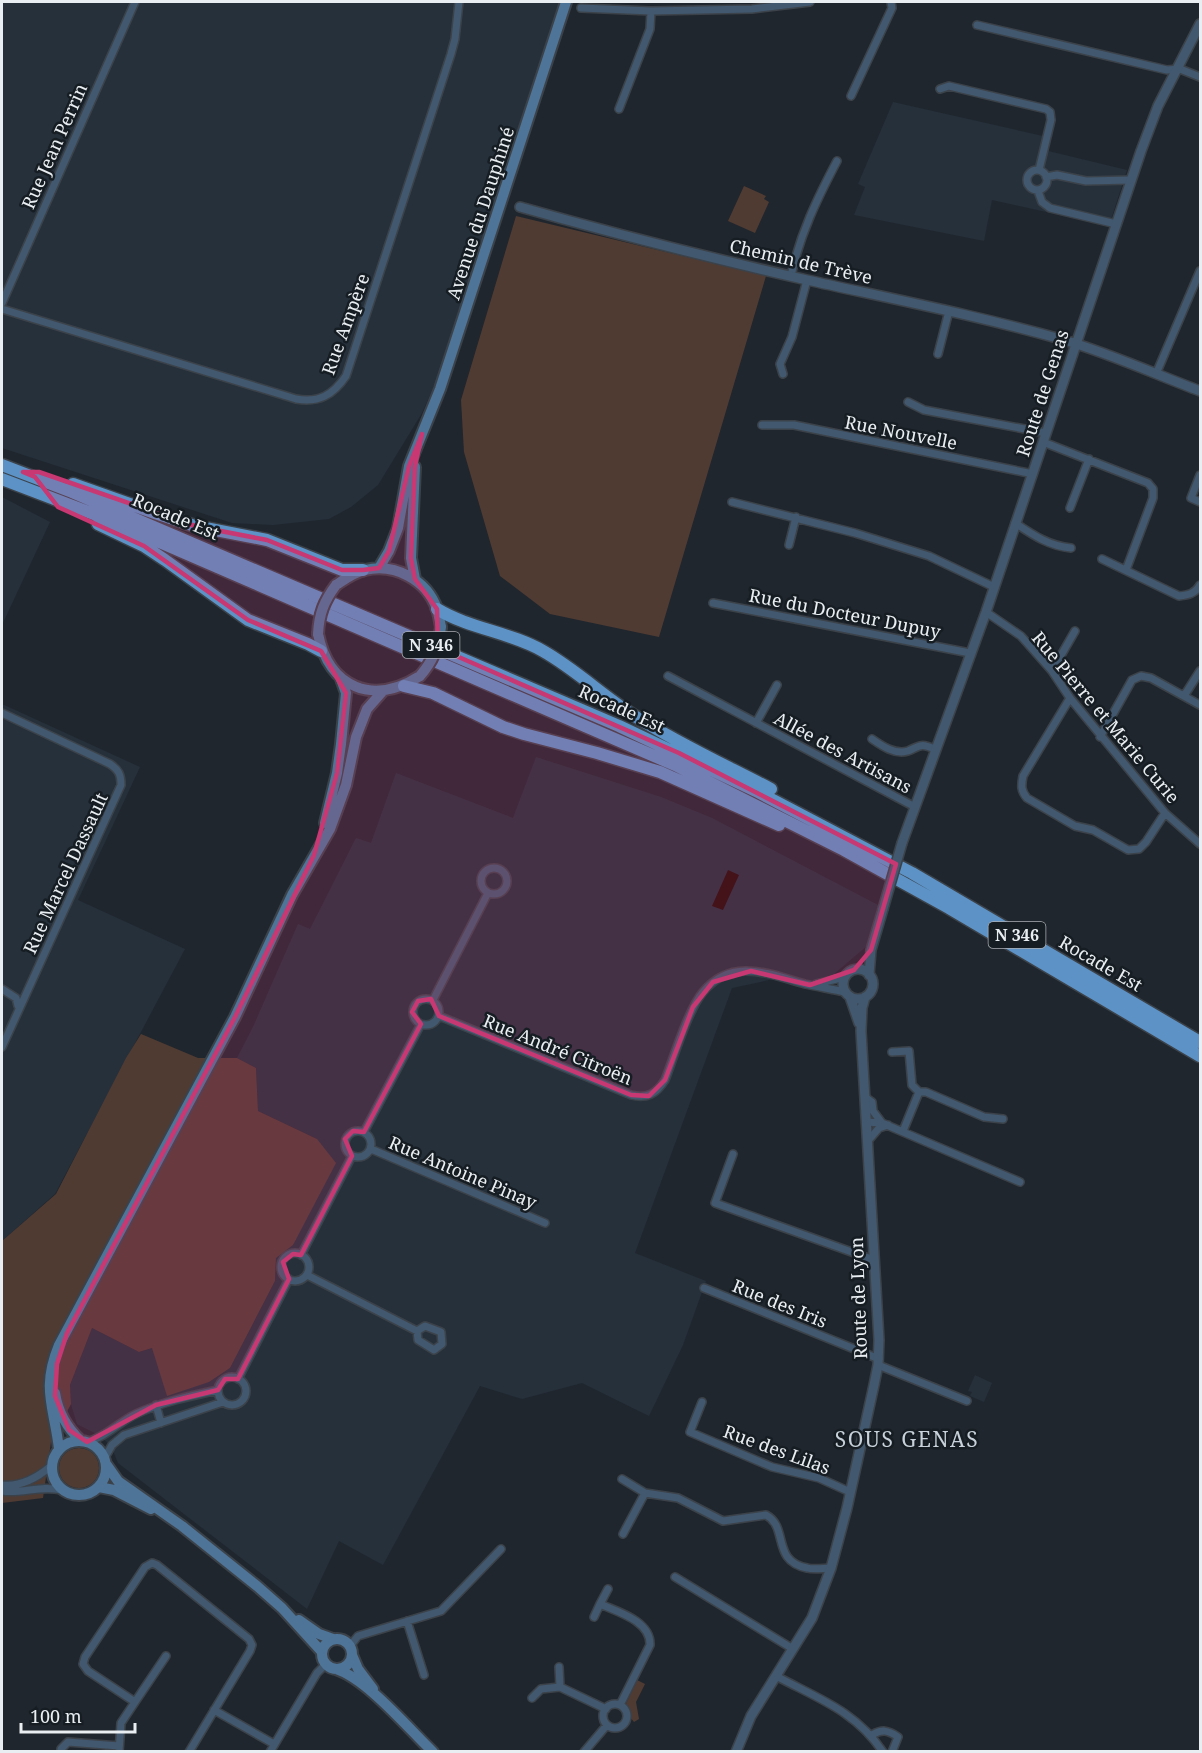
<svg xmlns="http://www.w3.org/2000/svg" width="1202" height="1753" font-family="'Noto Serif',serif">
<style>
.built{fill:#25303b}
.green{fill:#503b33}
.water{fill:#220a03}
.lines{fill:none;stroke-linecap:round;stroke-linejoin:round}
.minor-casing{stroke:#3c4249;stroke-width:10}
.tertiary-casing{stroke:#3c4249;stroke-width:12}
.secondary-casing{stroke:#3c4249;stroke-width:14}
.trunk-casing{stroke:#3c4249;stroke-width:15}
.minor{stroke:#41586f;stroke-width:7}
.tertiary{stroke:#41586f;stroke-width:9}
.secondary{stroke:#4e7498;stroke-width:10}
.trunk{stroke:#5c92c6;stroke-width:12}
.tertiary-bridge-casing{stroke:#3c4249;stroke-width:12;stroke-linecap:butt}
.secondary-bridge-casing{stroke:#3c4249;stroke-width:14;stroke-linecap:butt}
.tertiary-bridge{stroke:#41586f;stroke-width:9}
.secondary-bridge{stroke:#4e7498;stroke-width:10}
.marked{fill:#c83872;fill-opacity:0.2;stroke:#c83872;stroke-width:4.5;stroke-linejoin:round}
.labels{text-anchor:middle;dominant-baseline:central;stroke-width:5;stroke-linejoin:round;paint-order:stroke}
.shield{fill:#161d23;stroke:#aaafb4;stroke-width:1.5}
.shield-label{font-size:16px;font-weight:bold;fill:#e9eef2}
.street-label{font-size:18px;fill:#e9eef2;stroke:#161d23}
.quarter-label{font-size:21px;letter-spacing:1.5px;fill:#c8d1d9;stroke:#161d23}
</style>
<rect width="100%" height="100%" fill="#20262d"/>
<path class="built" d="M2 2H559L444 364 422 413 378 485 351 507 329 519 273 525 232 523 2 448Z
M893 102 1043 136 1040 149 1127 170 1109 226 992 200 984 241 854 215 865 187 858 184Z
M2 497 50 522 2 625Z
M2 704 140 767 78 900 185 949 55 1194 2 1241Z
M536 757 661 797 712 818 878 905 868 945 835 973 833 986H810L779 978 732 988 635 1253 706 1281 683 1345 649 1416 582 1383 522 1399 480 1386 383 1565 339 1541 307 1609 118 1463 111 1446 99 1435 77 1424 71 1404 70 1385 92 1328 139 1352 152 1348 209 1382 230 1368 275 1281 276 1257 293 1245 317 1139 258 1111 256 1068 237 1058 253 1027 298 924 310 929 356 838 371 843 396 773 513 818Z
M975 1375 992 1383 984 1402 970 1396 972 1392 968 1391Z"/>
<path class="green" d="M744 186 766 196 764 199 769 202 755 233 728 221Z
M516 216 766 276 659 637 550 614 500 576 464 452 461 400Z
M141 1034 198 1058H237L256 1068 258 1111 317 1139 336 1163 293 1245 276 1258 275 1281 230 1368 209 1382 167 1396 152 1348 139 1352 92 1328 70 1385 71 1404 51 1442 43 1498 2 1503V1241L56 1194 126 1058Z
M59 1468a20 20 0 1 1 40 0a20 20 0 1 1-40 0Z
M637 1680 645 1684 636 1702 639 1719 634 1722 630 1717 626 1704Z"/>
<path class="water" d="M728 870 739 875 723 910 712 906Z"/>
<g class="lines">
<g class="minor-casing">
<path id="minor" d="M581 8 651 11 752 9 810 2
M977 25 1167 70 1180 69 1200 77
M940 89 949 86 1046 109 1050 112 1051 120 1039 170
M851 96 892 8 891 2
M619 109 650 29 651 11
M1027 180a10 10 0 1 1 20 0a10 10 0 1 1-20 0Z
M1046 177 1057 175 1086 181 1131 180
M1038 191 1042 202 1050 208 1116 224
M791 276C800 234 817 199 837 161
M2 303 135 2
M2 309 296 399C319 403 333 395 346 376L451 54 455 39 459 2
M938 354 949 311
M783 374 780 364 792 337 807 280
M1156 374 1200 271
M908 402 924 410 1046 433
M762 425H794L1033 474
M1043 442 1148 483 1153 489V498L1126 570
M1200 475 1191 498 1200 502
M732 502 855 533 929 556 994 587
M1070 508 1089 459
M1015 523C1033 535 1049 546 1071 548
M789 545 796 517
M1102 559 1179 596C1188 595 1195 594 1200 585
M713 603 970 653
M986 612 1021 636 1052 671 1070 698 1165 813 1200 844
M1052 671 1075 631
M668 676 915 807
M1184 696 1200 671
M1070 698 1023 776C1021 786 1021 791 1027 798L1075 826 1093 830 1128 850 1139 849 1146 842 1165 813
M2 713 110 764C119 770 121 775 121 785L2 1047
M756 723 777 685
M1100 737 1132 680 1141 676 1151 678 1200 705
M872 739C882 746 895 755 908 751 922 745 920 743 935 749
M481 881a13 13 0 1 1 26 0a13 13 0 1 1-26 0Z
M816 984 845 977
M2 989 16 998 18 1006 20 1007
M413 1012a13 13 0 1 1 26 0a13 13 0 1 1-26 0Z
M433 1000 488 893
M439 1016 631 1095C647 1099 656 1094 665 1080 674 1057 688 1010 703 992 732 957 769 974 805 984 818 987 832 989 845 992
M892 1052 909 1051 912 1085 919 1092
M865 1097 872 1102 873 1111 882 1123
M866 1122 882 1123 1020 1182
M345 1144a13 13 0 1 1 26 0a13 13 0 1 1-26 0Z
M903 1131 919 1092H926L984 1117 1003 1119
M364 1132 421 1024
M867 1142 879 1128 888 1125
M371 1149 545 1223
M733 1154 715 1203 874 1260
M281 1267a14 14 0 1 1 28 0a14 14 0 1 1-28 0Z
M301 1255 352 1156
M307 1275 417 1331 418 1340 434 1350 442 1344 441 1332 425 1326 417 1331
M704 1288 879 1359
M878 1365 967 1401
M218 1391a14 14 0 1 1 28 0a14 14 0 1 1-28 0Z
M238 1379 289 1279
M702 1402 690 1432 772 1467 819 1478 850 1492
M156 1405 161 1423
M87 1442C106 1437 119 1422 136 1414 162 1402 190 1396 218 1390
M104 1459 112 1445 124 1435 223 1402
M622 1479 645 1493 678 1498 723 1521 766 1515C789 1527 771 1561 807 1568 814 1570 824 1568 831 1568
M2 1485C21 1487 37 1478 51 1466
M2 1491C22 1494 41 1485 61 1490
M623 1534 645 1493
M675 1577 793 1649
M608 1589 600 1604C618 1612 651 1621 650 1645L620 1705
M594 1617 600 1604
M407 1621 424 1675
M350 1646 358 1636 441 1611 501 1549
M559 1667 560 1687 606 1709
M776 1676C817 1698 856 1711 883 1752
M532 1698 541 1689 560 1687
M135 1702 166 1656
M603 1716a12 12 0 1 1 24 0a12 12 0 1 1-24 0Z
M214 1710 274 1744
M872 1735C882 1729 888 1730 898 1737L892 1752
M61 1752V1749L68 1742 119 1746
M119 1752 121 1723 135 1702 88 1671 83 1664 85 1657 145 1567 152 1563 157 1565 249 1639 252 1645 250 1651 189 1752
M270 1752 317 1673 326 1664
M584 1752 607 1725"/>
</g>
<g class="tertiary-casing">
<path id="tertiary" d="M520 207C615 234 711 258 807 280 893 299 979 316 1064 340 1111 354 1155 374 1200 391
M902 843 986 612 1141 151 1158 106 1200 24
M843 984a15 15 0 1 1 30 0a15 15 0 1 1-30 0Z
M869 975 871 950 883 909
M850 997 859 1023
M736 1752 751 1716 812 1618 831 1568 847 1508 874 1385 878 1365 879 1340 861 1031 862 1008 865 997"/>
</g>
<g class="secondary-casing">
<path id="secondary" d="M415 467 411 558 415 579
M379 568 389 551 398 528 409 466 440 389 566 2
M336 585C345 579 354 572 365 570 395 563 427 580 437 609 439 615 440 622 441 627
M318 634C329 688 373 706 420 676
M325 823 337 773 341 744 346 693 341 679
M55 1393C58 1412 67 1428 81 1441
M52 1468a27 27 0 1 1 54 0a27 27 0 1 1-54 0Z
M59 1449C54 1406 41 1389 59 1345L235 1017 292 895 330 829 346 785 356 737 367 709 382 692
M106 1464 118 1481 182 1526 257 1586 282 1608 322 1652
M99 1487 114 1490 151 1509
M299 1620 319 1634 333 1639
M322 1654a15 15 0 1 1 30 0a15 15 0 1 1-30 0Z
M352 1655 358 1669 373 1689
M336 1669C367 1679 408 1728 433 1752"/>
</g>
<g class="trunk-casing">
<path id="trunk" d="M2 465 72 492 619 726 756 791 912 873 1200 1042
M2 479 104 518 675 765 844 850 949 908 1200 1056
M73 484 155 513 195 526 267 540 342 570H363
M98 524 144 546 165 560 248 620 308 644 321 651
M437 609C470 629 510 632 543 651 575 669 603 696 633 715 677 743 725 765 771 789
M404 686 433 693 503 727 524 734 597 753 660 772 779 825"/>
</g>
<use href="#minor" class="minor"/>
<use href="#tertiary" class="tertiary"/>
<use href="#secondary" class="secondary"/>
<use href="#trunk" class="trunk"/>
<g class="tertiary-bridge-casing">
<path id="tertiary-bridge" d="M883 909 902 843"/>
</g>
<g class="secondary-bridge-casing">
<path id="secondary-bridge" d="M318 634C319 614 324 601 336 585
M420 676C433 661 438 648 441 627"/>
</g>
<use href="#tertiary-bridge" class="tertiary-bridge"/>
<use href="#secondary-bridge" class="secondary-bridge"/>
</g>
<path class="marked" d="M422 434 415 466 411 558 415 579 437 609 438 648 679 753 896 864 871 950 854 970 810 985 751 971 713 982 693 1007 665 1080 649 1096 631 1095 439 1016 431 999 418 1001 412 1012 421 1024 364 1132 353 1131 345 1139 352 1156 301 1255 293 1254 283 1262 289 1279 238 1379H225L218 1390 156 1405 87 1442 69 1430 55 1396 57 1364 67 1333 235 1017 314 855 337 773 346 693 321 651 248 620 144 546 58 507 35 477 23 472H39L195 526 267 540 342 570H363L379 568 389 551 409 466Z"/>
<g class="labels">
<g class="shield">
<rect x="402.5" y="632" width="57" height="26" rx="4.5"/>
<rect x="988.5" y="922" width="57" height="26" rx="4.5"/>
</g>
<g class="shield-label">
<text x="431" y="645">N 346</text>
<text x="1017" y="935">N 346</text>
</g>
<g class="street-label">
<text transform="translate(54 146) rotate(-66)">Rue Jean Perrin</text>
<text transform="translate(480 213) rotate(-72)">Avenue du Dauphiné</text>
<text transform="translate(801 261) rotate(13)">Chemin de Trève</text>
<text transform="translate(345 324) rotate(-70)">Rue Ampère</text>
<text transform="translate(1042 393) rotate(-72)">Route de Genas</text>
<text transform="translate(901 432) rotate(11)">Rue Nouvelle</text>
<text transform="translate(176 516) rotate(23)">Rocade Est</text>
<text transform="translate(845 613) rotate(11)">Rue du Docteur Dupuy</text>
<text transform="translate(622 708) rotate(24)">Rocade Est</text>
<text transform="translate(1106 717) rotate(50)">Rue Pierre et Marie Curie</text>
<text transform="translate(843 752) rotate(28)">Allée des Artisans</text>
<text transform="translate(65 873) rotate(-65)">Rue Marcel Dassault</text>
<text transform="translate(1101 963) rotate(30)">Rocade Est</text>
<text transform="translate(558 1049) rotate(22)">Rue André Citroën</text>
<text transform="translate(463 1172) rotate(23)">Rue Antoine Pinay</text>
<text transform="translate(858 1298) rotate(-92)">Route de Lyon</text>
<text transform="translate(780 1303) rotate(22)">Rue des Iris</text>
<text transform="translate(777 1449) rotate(20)">Rue des Lilas</text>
</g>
<g class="quarter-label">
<text x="907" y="1439">SOUS GENAS</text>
</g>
</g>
<rect width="1202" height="1753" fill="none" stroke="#e9eef2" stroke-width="6"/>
<path d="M21 1723v9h114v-9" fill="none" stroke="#e9eef2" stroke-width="3"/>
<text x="30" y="1723" font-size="18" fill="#e9eef2" stroke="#161d23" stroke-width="4.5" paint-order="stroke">100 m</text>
</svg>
